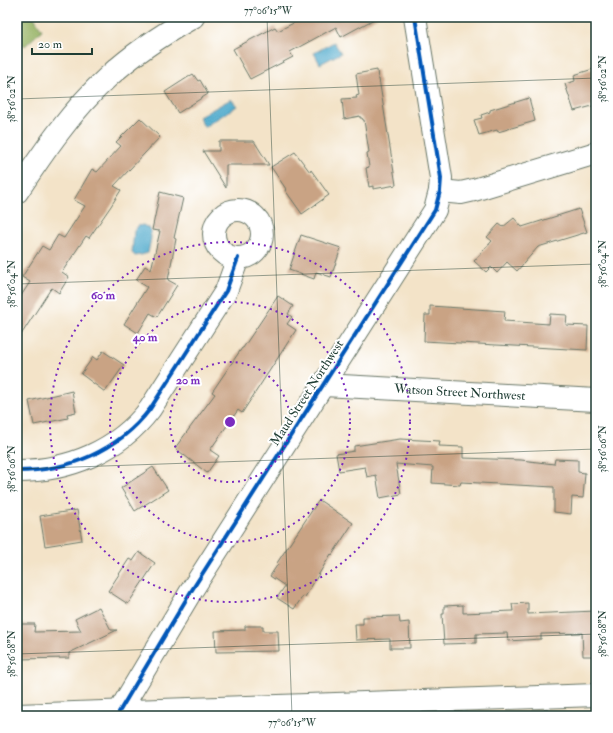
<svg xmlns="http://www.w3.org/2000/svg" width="613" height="733" font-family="'IM FELL Double Pica',serif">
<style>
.forest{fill:#96b264;stroke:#5a784c}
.water{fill:#4da9cb;stroke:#367380}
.building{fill:#c9a384}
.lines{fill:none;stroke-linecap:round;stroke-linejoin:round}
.minor-casing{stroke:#697768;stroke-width:24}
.major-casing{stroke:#697768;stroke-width:24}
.minor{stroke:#fff;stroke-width:22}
.major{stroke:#fff;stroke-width:22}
.cycleway-casing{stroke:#fff;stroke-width:6}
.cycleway{stroke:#0057b8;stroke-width:4}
.ticks{fill:none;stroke:#1f3d34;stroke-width:1;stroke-opacity:0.45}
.ring{fill:none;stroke:#7b2cbf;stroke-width:2;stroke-dasharray:2 4}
.labels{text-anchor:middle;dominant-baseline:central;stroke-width:4;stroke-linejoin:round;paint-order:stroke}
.street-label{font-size:13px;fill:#1f3d34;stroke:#fff}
.centre{fill:#7b2cbf;stroke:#fff;stroke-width:2}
.ring-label{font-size:12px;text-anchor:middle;font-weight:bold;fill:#7b2cbf;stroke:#fff;stroke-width:4;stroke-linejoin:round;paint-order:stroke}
.neatline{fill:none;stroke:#1f3d34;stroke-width:1.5}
.ticks-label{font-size:10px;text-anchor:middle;fill:#1f3d34}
</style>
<rect width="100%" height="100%" fill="#fff"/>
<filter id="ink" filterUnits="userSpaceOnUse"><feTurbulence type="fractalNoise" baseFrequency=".025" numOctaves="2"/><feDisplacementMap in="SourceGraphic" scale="8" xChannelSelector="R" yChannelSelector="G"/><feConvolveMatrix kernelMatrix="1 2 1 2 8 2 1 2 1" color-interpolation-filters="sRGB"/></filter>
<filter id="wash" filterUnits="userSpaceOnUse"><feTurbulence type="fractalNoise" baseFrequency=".012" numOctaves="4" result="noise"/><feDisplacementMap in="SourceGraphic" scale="16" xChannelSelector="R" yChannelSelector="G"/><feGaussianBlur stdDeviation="0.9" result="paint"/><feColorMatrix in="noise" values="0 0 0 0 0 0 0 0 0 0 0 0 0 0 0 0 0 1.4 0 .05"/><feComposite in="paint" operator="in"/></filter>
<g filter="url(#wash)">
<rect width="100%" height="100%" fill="#f3e3c8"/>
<path class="forest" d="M17 17H34L42 30 25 46 17 39Z"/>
<path class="water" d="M334 42 341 53 320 64 314 53Z
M231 99 237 106 204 127 199 117Z
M143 225 150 229 151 238 148 253 141 255 135 256 132 253 134 231 138 226Z"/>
<g id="blocks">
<path class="building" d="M305 17H378L341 37 336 27 290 52 293 57 250 79 233 49 275 27 278 31Z
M596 68V105L574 111 565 84 575 81 574 75Z
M377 70 378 79H379L396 185 373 189V186L369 187 366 168 369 167 367 153 369 152 364 120H363L362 118H360V116L344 119 342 99 357 98 356 96 359 95 356 74Z
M193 74 198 81 200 80 208 94 178 113 165 92Z
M529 98 535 121 498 132 497 130 479 135 474 120 482 118 481 115 490 112V110Z
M140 118 160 137 114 186 121 190 111 206 89 238 86 236 62 272 69 277 59 293 52 288 50 290 17 341V302L30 282 22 277 42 246 49 250 58 235 64 238 85 206 74 200 92 169 97 172 121 146 116 142Z
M219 141H254L269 165H226V188L203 151H219Z
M295 152 310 172 311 170 329 195 302 214 285 190 286 189 271 167Z
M160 192 183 198 174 238 176 239 168 280 177 285 157 317 150 313 138 333 124 324 147 287 136 280 145 266 151 270 160 231 152 230Z
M579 209 587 232 538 247 517 271 507 262 497 273 491 267 486 272 474 261 492 241 487 237 499 224 503 227 514 218 522 227Z
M301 235 341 248 331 277 316 272 314 279 289 270Z
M278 296 293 306 288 314 292 317 287 324 296 330 242 413 238 410 210 450 219 456 207 473 175 448 215 394 212 392 242 348H243Z
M430 306 505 311 504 321 549 324 550 314 567 315 566 325 588 326 587 350 424 341 425 315H430Z
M103 351 124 365 105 392 81 374 93 357 97 360Z
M72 391 76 412 67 414 68 418 34 425 29 401Z
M400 439 440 441 439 446 463 447V458L521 460 554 464 555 459 578 460V472L585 473 583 498 572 497 571 514 554 512V487L461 482 460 485 432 483 433 467 396 464 401 494 380 498 376 475 367 477 365 467 339 471 336 454 354 451V446Z
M153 467 168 490 135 511 121 488Z
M319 500 353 523 332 555 331 554 305 597 303 596 294 609 277 598 285 586 270 576 278 564 277 563Z
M77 510 82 540 45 546 40 516Z
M139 552 155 563 128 604 108 591 129 559 133 561Z
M528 603V614L596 611V656H583L582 633 541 634V639L508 641 507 633 476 634V643L444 644 442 614H444V606L463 605V613L513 611 512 604Z
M99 607 111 630H117L69 653V658L17 659V624H35L34 632 81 631 75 619Z
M399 616 400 623 409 622 410 648H390V639L356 640 355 624H363V617Z
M245 626H263V631H278L279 651 216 652 215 631 245 630Z"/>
</g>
</g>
<g filter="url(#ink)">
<use href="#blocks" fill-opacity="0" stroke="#697768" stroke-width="1"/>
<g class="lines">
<g class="minor-casing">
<g id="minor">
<path d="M440 191 461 193 474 190 596 153"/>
<path d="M17 192C44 151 72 110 108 77 134 53 163 34 193 17"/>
<circle cx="238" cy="234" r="24"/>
<path id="s1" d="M324 385 596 400"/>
<path d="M17 471C69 471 118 451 150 409L226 291 238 258"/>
<path d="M119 712 190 593 435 210 440 191 441 178 415 17"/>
</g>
</g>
<g class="major-casing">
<path id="major" d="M17 715 596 695"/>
</g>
<use href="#minor" class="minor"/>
<use href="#major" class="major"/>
<g class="cycleway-casing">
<path id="cycleway" d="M17 471C69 471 118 451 150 409L226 291 238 258
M119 712 190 593 435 210 440 191 441 178 415 17"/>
</g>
<use href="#cycleway" class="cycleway"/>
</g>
</g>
<path class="ticks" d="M267 17 292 716M17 99 596 78M17 284 596 264M17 469 596 449M17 654 596 634"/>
<g class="ring">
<circle cx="230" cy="422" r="60"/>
<circle cx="230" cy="422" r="120"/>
<circle cx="230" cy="422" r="180"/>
</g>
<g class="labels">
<g class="street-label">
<text transform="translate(307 393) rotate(-57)">Maud Street Northwest</text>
<text stroke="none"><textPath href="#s1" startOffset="136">Watson Street Northwest</textPath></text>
</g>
</g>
<circle cx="230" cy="422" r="6" class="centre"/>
<g class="ring-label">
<text x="103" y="299">60 m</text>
<text x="145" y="341">40 m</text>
<text x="188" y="384">20 m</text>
</g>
<rect width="613" height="733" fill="none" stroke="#fff" stroke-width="44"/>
<path d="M32 48v6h60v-6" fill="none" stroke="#1f3d34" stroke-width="2"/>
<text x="38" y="48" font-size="12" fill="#1f3d34" stroke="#ffffff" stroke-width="3" paint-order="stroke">20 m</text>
<rect x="22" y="22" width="569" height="689" class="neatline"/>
<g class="ticks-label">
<text x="268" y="14">77°06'15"W</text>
<text transform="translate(602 79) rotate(-90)" y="4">38°56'02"N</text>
<text transform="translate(11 99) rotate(-90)" y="4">38°56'02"N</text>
<text transform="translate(602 264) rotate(-90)" y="4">38°56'04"N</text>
<text transform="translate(11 284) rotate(-90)" y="4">38°56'04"N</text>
<text transform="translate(602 449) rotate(-90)" y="4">38°56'06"N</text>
<text transform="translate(11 469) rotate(-90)" y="4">38°56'06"N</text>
<text transform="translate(602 634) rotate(-90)" y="4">38°56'08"N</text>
<text transform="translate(11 654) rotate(-90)" y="4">38°56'08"N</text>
<text x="292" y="726">77°06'15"W</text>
</g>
</svg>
